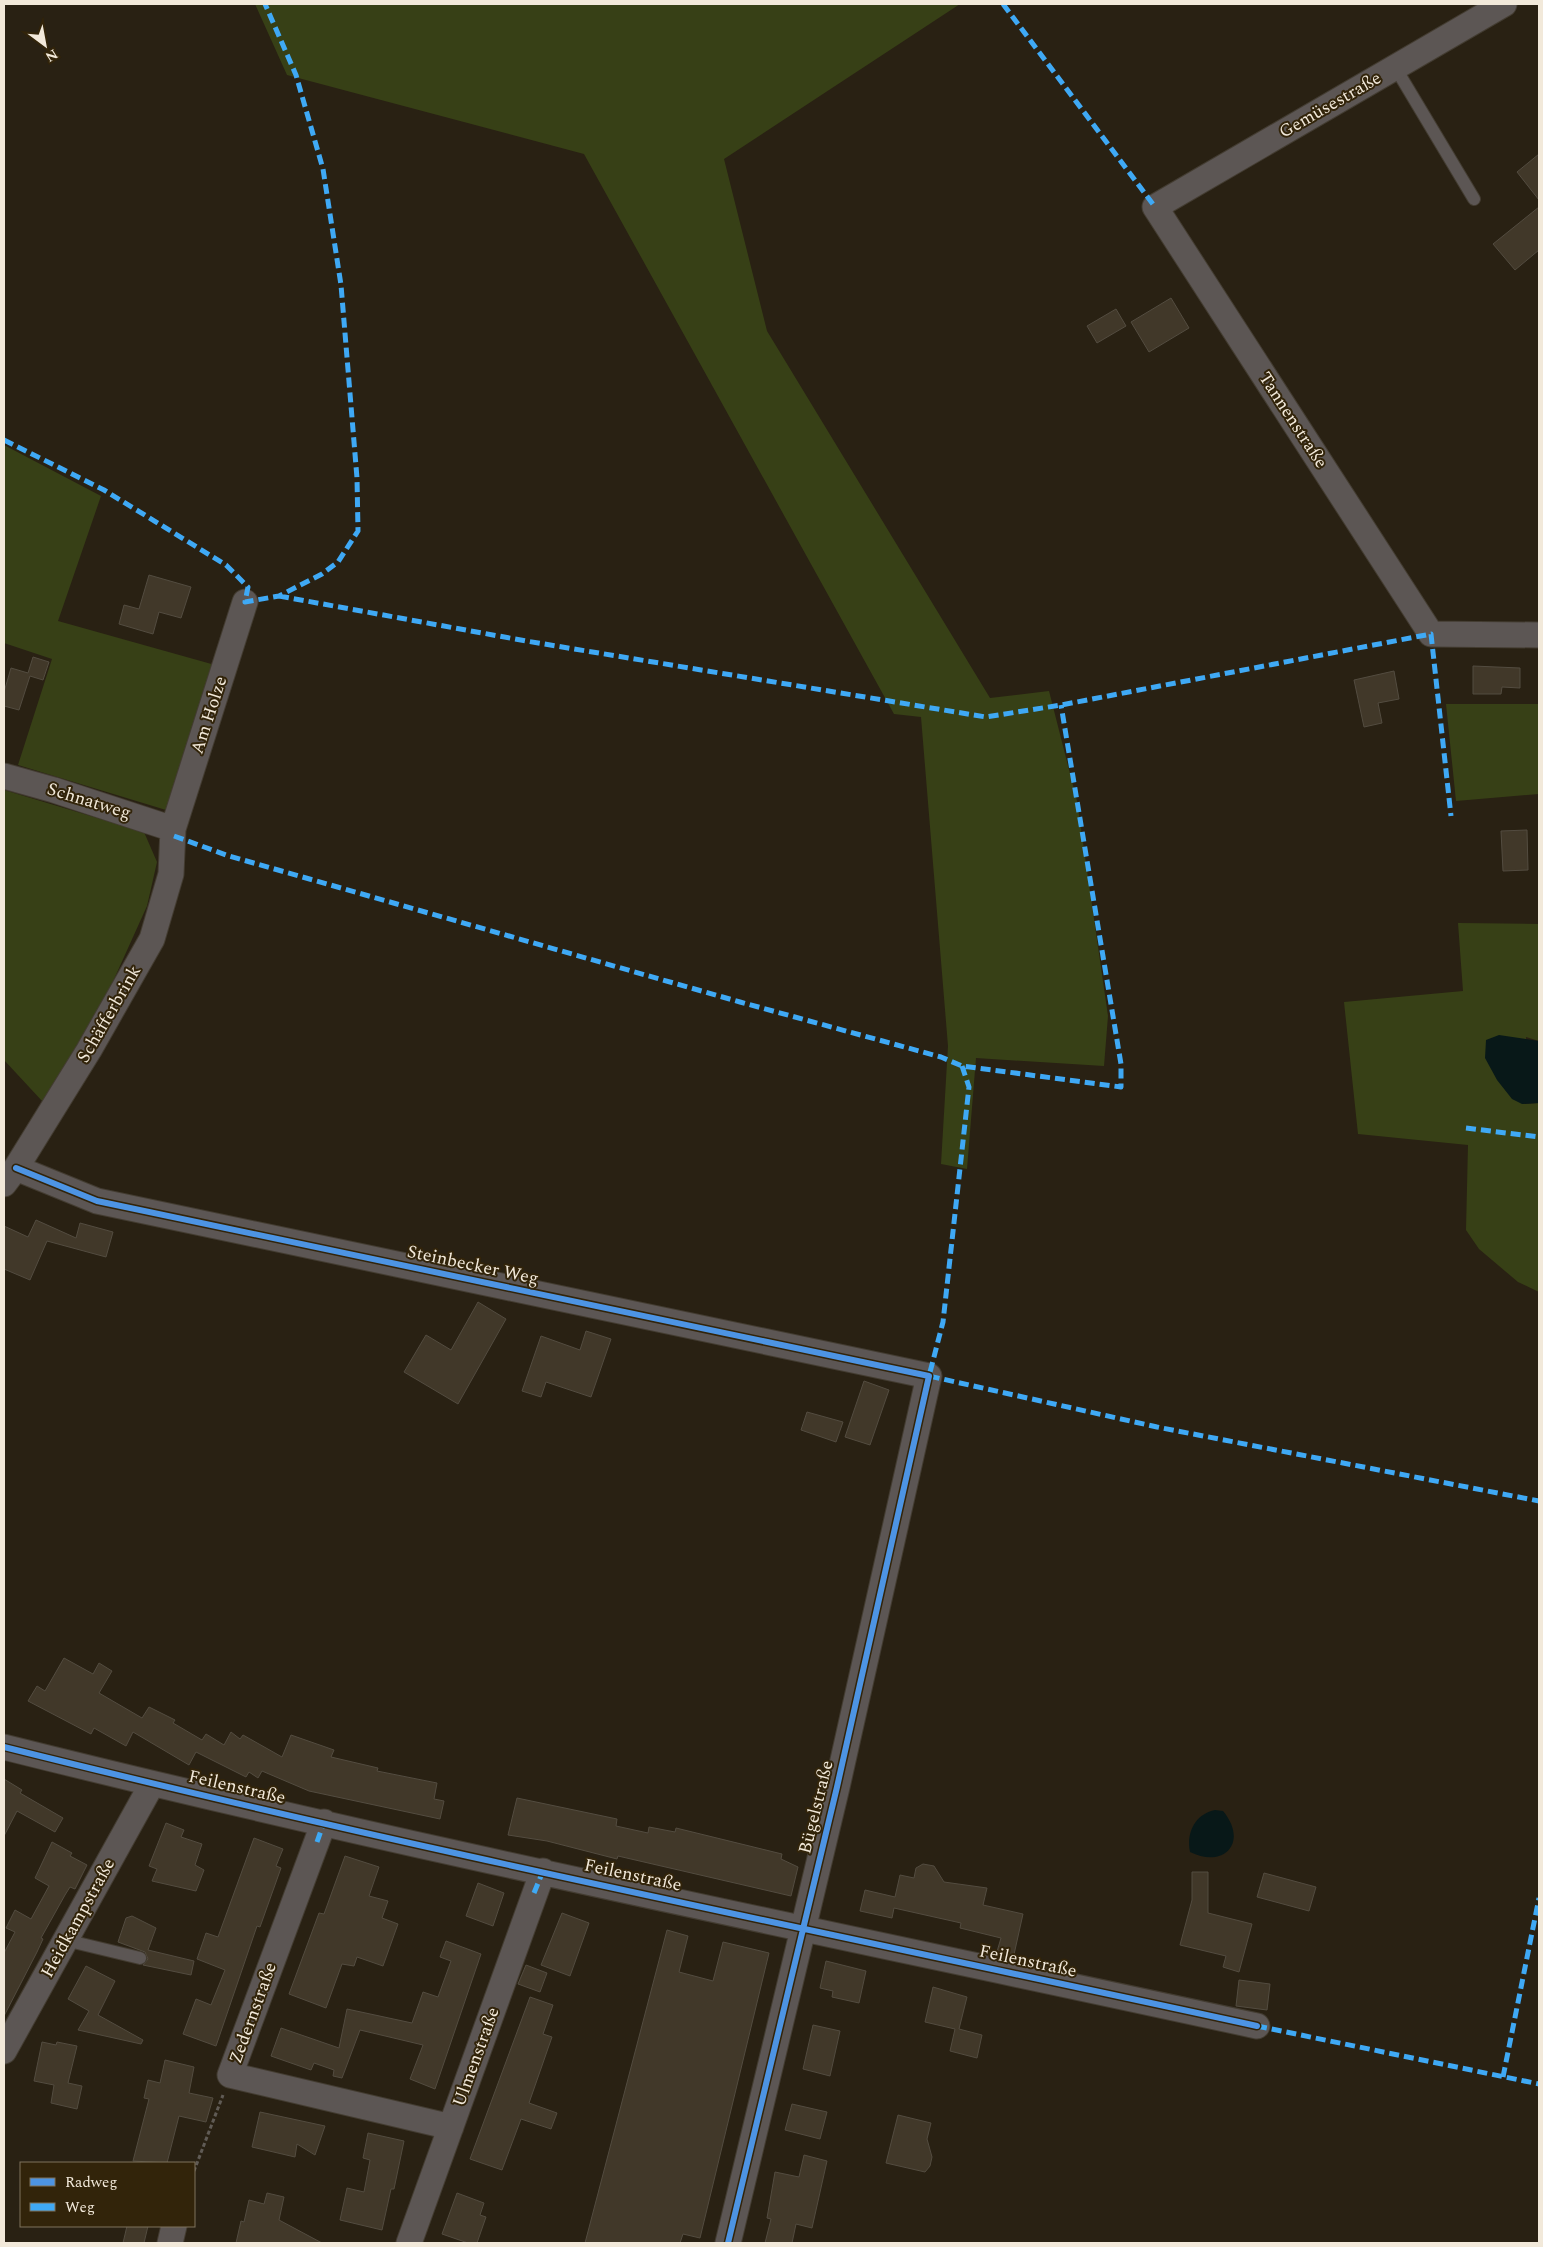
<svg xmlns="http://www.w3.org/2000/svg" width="1543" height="2247" font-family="Spectral,serif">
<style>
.green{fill:#374016}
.water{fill:#081818}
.building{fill:#413829;stroke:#534c40}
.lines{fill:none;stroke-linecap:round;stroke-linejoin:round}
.service-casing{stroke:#433c31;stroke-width:14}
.minor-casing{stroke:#433c31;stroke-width:27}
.path{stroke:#605b55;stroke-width:3;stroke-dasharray:4 2.5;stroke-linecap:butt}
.service{stroke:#5c5654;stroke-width:12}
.minor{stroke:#5c5654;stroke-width:25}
.quiet{stroke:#3fa9f5;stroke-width:5;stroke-dasharray:10 5;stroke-linecap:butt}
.cycleway-casing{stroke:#32240a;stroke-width:9}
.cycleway{stroke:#4d94e3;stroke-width:6}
.labels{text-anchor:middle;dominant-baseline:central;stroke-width:4;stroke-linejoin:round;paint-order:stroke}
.street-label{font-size:18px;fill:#f2e9da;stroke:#32240a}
</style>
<rect width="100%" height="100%" fill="#292113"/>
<path class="green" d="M255 4H960L724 159 767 331 990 698 1049 691 1077 801 1108 1016 1104 1066 976 1058 967 1169 941 1164 948 1046 921 717 894 714 584 154 287 75Z
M4 445 101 496 58 621 215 665 173 801 166 810 18 765 52 659 4 643Z
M1446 704H1539V794L1456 801Z
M4 790 144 832 157 862 147 906 87 1039 43 1102 4 1060Z
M1458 923 1539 924V1041L1526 1037 1522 1104 1539 1103V1292L1518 1282 1479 1249 1466 1230 1468 1145 1358 1134 1344 1002 1463 991Z"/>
<path class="water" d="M1499 1035 1539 1041V1103L1522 1104 1512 1099 1497 1080 1485 1058 1486 1040Z
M1215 1810 1223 1811C1249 1842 1224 1869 1190 1852 1186 1833 1195 1814 1215 1810Z"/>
<path class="building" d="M1539 154V200L1517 172Z
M1539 207V250L1515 270 1493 244Z
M1171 298 1189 328 1149 352 1131 322Z
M1116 309 1126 326 1097 343 1087 326Z
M149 575 191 587 181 618 159 612 153 634 119 624 124 605 139 609Z
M33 657 49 662 43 680 30 676 19 710 4 706V692L11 668 28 673Z
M1473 666 1520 668V688L1502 687 1501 694H1473Z
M1394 671 1399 699 1378 703 1382 723 1364 727 1354 680Z
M1527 830 1528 870 1503 871 1501 831Z
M36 1220 76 1238 80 1223 113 1232 106 1257 47 1241 30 1280 4 1269V1226L28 1237Z
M478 1302 506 1319 458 1404 404 1372 426 1335 451 1350Z
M586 1331 611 1339 591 1397 546 1382 541 1397 522 1391 541 1336 580 1350Z
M864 1381 889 1390 870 1445 845 1437Z
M807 1412 843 1422 836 1442 801 1430Z
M64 1658 93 1674 99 1663 112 1671 99 1693 142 1718 149 1707 175 1720 173 1723 202 1740 206 1734 224 1745 231 1732 240 1739 243 1735 282 1757 291 1735 334 1750 331 1757 378 1768 377 1771 437 1783 434 1799 444 1801 440 1819 309 1791 262 1771 258 1778 249 1772 246 1777 196 1752 189 1765 133 1732 126 1746 94 1728 91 1734 28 1701 37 1686 45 1691Z
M4 1779 22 1790 20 1793 63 1818 55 1832 17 1811 4 1836Z
M517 1798 617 1819 616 1826 648 1833 649 1827 675 1832 676 1828 782 1854 781 1859 798 1867 791 1896 618 1856 617 1859 547 1841 508 1835Z
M166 1823 184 1830 181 1837 202 1844 195 1865 204 1870 196 1891 152 1881 157 1869 149 1866Z
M254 1838 283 1849 276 1866 281 1868 260 1927 257 1926 216 2046 183 2034 196 1999 211 2005 225 1970 197 1959 206 1933 218 1937Z
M52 1842 72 1853 70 1856 87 1865 75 1889 70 1887 65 1895 41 1938 43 1939 37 1952 4 2016V1953L15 1932 6 1928 15 1910 31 1919 49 1886 35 1878Z
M345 1856 379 1867 369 1896 388 1901 382 1918 398 1924 383 1966 357 1957 354 1966 342 1964 326 2008 289 1994 319 1913 324 1914Z
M923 1864 934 1866 944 1882 987 1888 983 1905 1023 1914 1013 1959 996 1955 1001 1938 960 1928 961 1923 894 1908 892 1918 860 1911 865 1890 895 1897 900 1875 914 1878 916 1868Z
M1192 1872H1208V1913L1252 1924 1239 1972 1223 1967 1226 1956 1180 1945 1192 1900Z
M1264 1873 1316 1887 1309 1911 1257 1897Z
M478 1883 504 1893 493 1926 466 1916Z
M562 1913 589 1923 570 1976 541 1965Z
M132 1916 156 1928 148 1950 194 1961 191 1975 143 1965 148 1959 145 1952 118 1942 126 1918Z
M667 1930 688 1936 679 1972 713 1981 723 1942 769 1953 700 2238 683 2234 680 2243H585Z
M446 1941 481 1954 435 2089 410 2079 423 2045 360 2030 342 2078 333 2076 334 2070 314 2063 311 2070 271 2056 281 2028 339 2048 347 2009 412 2023 423 1992 438 1997 451 1961 440 1957Z
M826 1961 866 1971 859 2003 832 1997 833 1991 820 1988Z
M526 1965 547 1973 540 1992 518 1984Z
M86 1966 115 1981 98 2015 143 2040 141 2044 78 2030 89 2011 68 1999Z
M1239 1980 1270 1984 1267 2010 1236 2006Z
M933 1987 967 1997 959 2029 982 2035 977 2058 950 2051 955 2029 925 2022Z
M530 1997 553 2005 543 2034 552 2037 529 2103 557 2113 551 2129 521 2119 502 2170 470 2159Z
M813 2025 840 2031 830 2076 803 2069Z
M42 2042 56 2045 57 2042 77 2046 68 2083 82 2086 77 2109 51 2103 54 2085 34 2081Z
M165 2060 194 2067 189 2093 213 2098 206 2122 179 2116 167 2163 133 2161 149 2099 144 2098 148 2080 160 2083Z
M792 2104 827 2112 820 2139 785 2130Z
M260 2112 325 2126 315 2155 297 2144 295 2157 252 2147Z
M898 2115 931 2123 927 2139 932 2157 930 2166 925 2172 886 2163Z
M368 2133 404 2141 394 2189H391L382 2230 340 2220 347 2188 364 2192 370 2160 363 2158Z
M804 2155 827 2161 812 2228 796 2224 792 2243H765L771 2219 767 2218 775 2172 799 2177Z
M267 2193 284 2197 279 2220 322 2243H236L241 2221 244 2222 249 2200 264 2204Z
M457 2193 484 2203 480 2215 486 2217 477 2243H468L442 2234Z
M127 2226H148L144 2243H123Z"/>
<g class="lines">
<g class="service-casing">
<path id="service" d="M1395 67 1474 199
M65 1940 140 1958"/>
</g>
<g class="minor-casing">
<path id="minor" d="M1504 4 1155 207 1431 634 1539 635
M4 776 54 790 173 829
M16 1168 97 1201 929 1376 837 1787 728 2243
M4 1184 16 1168 89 1050 152 939 171 874 173 829 245 602
M4 1747C419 1851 839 1935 1257 2026
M324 1822 230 2075 451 2127
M4 2051 152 1784
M170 2243 174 2226
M409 2243 543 1871"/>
</g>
<path class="path" d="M194 2171 223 2095"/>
<use href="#service" class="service"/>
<use href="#minor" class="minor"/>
<path class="quiet" d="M1003 4 1155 207
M4 440 104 490 226 565 248 587 245 602 279 596 322 574 338 562 358 531 357 478 341 285 323 169 296 75 265 4
M279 596 526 641 986 717 1061 705 1431 634 1451 816
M174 836 229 856 740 1002 941 1057 962 1066 1121 1087V1064L1061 705
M962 1066 969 1087 943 1322 929 1376 1157 1427 1539 1501
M1466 1128 1539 1137
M317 1842 324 1822
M534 1893 543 1871
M1257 2026 1539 2084
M1503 2077 1539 1898"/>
<g class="cycleway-casing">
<path id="cycleway" d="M16 1168 97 1201 929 1376 837 1787 728 2243
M4 1747C419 1851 839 1935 1257 2026"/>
</g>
<use href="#cycleway" class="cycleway"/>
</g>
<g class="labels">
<g class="street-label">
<text transform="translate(1330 105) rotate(-30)">Gemüsestraße</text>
<text transform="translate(1293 420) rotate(57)">Tannenstraße</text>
<text transform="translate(209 715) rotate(-72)">Am Holze</text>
<text transform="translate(89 801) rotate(17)">Schnatweg</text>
<text transform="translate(109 1014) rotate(-60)">Schäfferbrink</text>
<text transform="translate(473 1265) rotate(12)">Steinbecker Weg</text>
<text transform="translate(237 1787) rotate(13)">Feilenstraße</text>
<text transform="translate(816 1807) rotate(-76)">Bügelstraße</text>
<text transform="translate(633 1875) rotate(12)">Feilenstraße</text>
<text transform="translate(78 1918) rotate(-61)">Heidkampstraße</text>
<text transform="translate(1028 1961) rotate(12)">Feilenstraße</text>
<text transform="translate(253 2013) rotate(-70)">Zedernstraße</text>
<text transform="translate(476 2057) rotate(-70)">Ulmenstraße</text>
</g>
</g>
<rect width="1543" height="2247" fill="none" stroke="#f2e9da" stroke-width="10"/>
<rect x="20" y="2162" width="175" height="65" fill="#32240a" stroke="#7f735d"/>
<rect x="30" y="2178" width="25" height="8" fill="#4d94e3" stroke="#7f735d"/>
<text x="65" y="2187" font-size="15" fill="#f2e9da">Radweg</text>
<rect x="30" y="2203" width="25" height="8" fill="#3fa9f5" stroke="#7f735d"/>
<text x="65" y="2212" font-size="15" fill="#f2e9da">Weg</text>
<g transform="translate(45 45) rotate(148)" stroke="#32240a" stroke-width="4" paint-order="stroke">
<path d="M0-4L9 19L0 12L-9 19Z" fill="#f2e9da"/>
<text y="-8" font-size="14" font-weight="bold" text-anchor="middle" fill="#f2e9da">N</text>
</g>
</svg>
